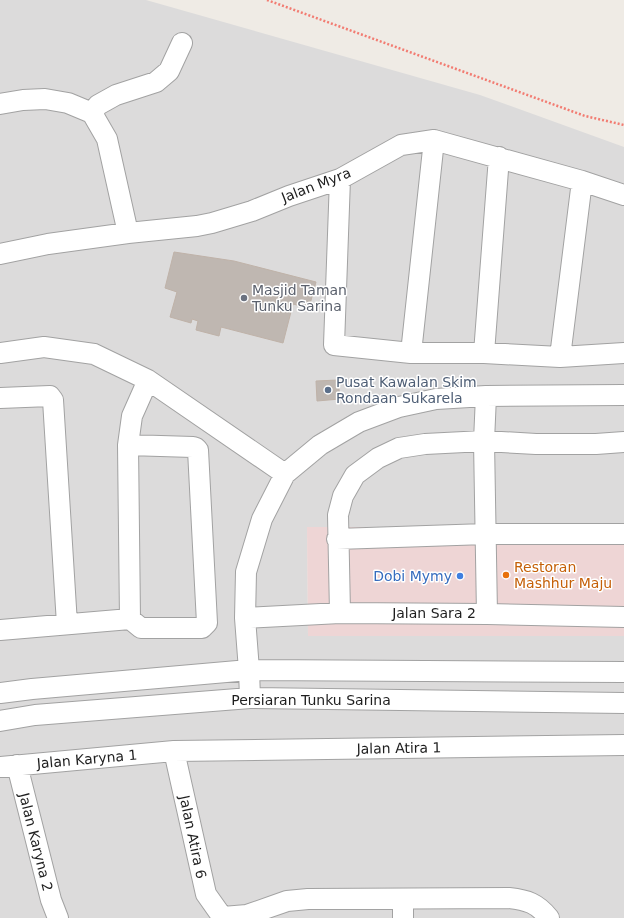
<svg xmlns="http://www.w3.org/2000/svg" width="624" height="918" font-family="'DejaVu Sans',sans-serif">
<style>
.residential{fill:#dcdbdb}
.commercial{fill:#eed5d5}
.building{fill:#bfb7b1;stroke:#bfb2a8}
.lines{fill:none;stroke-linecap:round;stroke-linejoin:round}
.minor-casing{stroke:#a2a2a2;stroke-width:22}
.path{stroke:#f27c72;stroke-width:2.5;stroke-dasharray:2 2;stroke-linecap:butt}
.minor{stroke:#fff;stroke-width:20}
.worship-dot{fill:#6b7280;stroke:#fff;stroke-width:1.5}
.service-dot{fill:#5c6f8a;stroke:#fff;stroke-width:1.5}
.food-dot{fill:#e8710a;stroke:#fff;stroke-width:1.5}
.shop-dot{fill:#3f7fe0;stroke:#fff;stroke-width:1.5}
.labels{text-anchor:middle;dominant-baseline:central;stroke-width:3;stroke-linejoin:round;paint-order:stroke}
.street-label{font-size:14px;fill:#1e1e1e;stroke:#fff}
.worship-label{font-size:14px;fill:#5b616d;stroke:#fff;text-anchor:start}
.service-label{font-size:14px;fill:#4e5e75;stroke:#fff;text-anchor:start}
.food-label{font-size:14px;fill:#c56008;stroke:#fff;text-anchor:start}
.shop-label{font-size:14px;fill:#366cbe;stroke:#fff;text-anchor:end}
</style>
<rect width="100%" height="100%" fill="#efebe5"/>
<path class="residential" d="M0 0H146L480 95 624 147V527L307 528 308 636H624V918H0Z"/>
<path class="commercial" d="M307 527H624V636H308Z"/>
<path class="building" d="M174 252 234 261 316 282 309 308 293 304 283 343 221 327 219 336 196 330 198 321 192 319 191 323 170 317 177 292 165 288Z
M338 380 340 399 317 401 316 381Z"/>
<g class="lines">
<g class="minor-casing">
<path id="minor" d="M0 104 23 100 45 99 68 103 92 113 107 139 128 233
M92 113 98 105 116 95 156 82 169 71 182 43
M340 179 334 345 411 353H484L560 357 624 353
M0 254 48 244 128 233 197 226 212 223 252 211 289 196 340 179 401 145 434 140 582 181 624 195
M0 353 44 347 94 354 148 380 285 474
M411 353 434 140
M484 353 499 157
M560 357 582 181
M486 396 484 441 487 614
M0 398 50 396 53 400 67 624
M337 539 486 534H624
M340 613 338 515 343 496 355 475 378 458 399 448 425 444 484 441 536 444H596L624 442
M245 618 340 613 487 614 624 617
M130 619 128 445 132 416 148 380
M0 630 130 619 141 628H202L207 623 198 450 196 448 193 447 128 445
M0 693 32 689 249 670 624 672
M250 698 249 670 245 618 246 572 262 519 285 474 320 445 359 422 399 407 436 399 486 396 624 395
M0 721 35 715 250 698 624 703
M174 751 206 894 223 918
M17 765 51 900 58 918
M0 767 174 751 624 745
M223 917 247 915 287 901 308 899 509 898C527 900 537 903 549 918
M403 918V899"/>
</g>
<path class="path" d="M267 0 585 116 624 125"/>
<use href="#minor" class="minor"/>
</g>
<circle class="worship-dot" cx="244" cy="298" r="4"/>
<circle class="service-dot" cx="328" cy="390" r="4"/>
<circle class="food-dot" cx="506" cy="575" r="4"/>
<circle class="shop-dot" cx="460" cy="576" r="4"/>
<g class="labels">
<g class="street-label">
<text transform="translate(316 185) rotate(-21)">Jalan Myra</text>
<text x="434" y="613">Jalan Sara 2</text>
<text x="311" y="700">Persiaran Tunku Sarina</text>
<text transform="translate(399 748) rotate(-1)">Jalan Atira 1</text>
<text transform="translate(87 759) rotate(-5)">Jalan Karyna 1</text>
<text transform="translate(193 837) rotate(78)">Jalan Atira 6</text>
<text transform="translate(36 842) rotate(76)">Jalan Karyna 2</text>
</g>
<g class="worship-label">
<text x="252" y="290">Masjid Taman<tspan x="252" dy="16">Tunku Sarina</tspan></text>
</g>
<g class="service-label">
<text x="336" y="382">Pusat Kawalan Skim<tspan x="336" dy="16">Rondaan Sukarela</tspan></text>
</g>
<g class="food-label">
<text x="514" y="567">Restoran<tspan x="514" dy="16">Mashhur Maju</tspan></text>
</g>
<g class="shop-label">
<text x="452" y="576">Dobi Mymy</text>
</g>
</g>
</svg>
